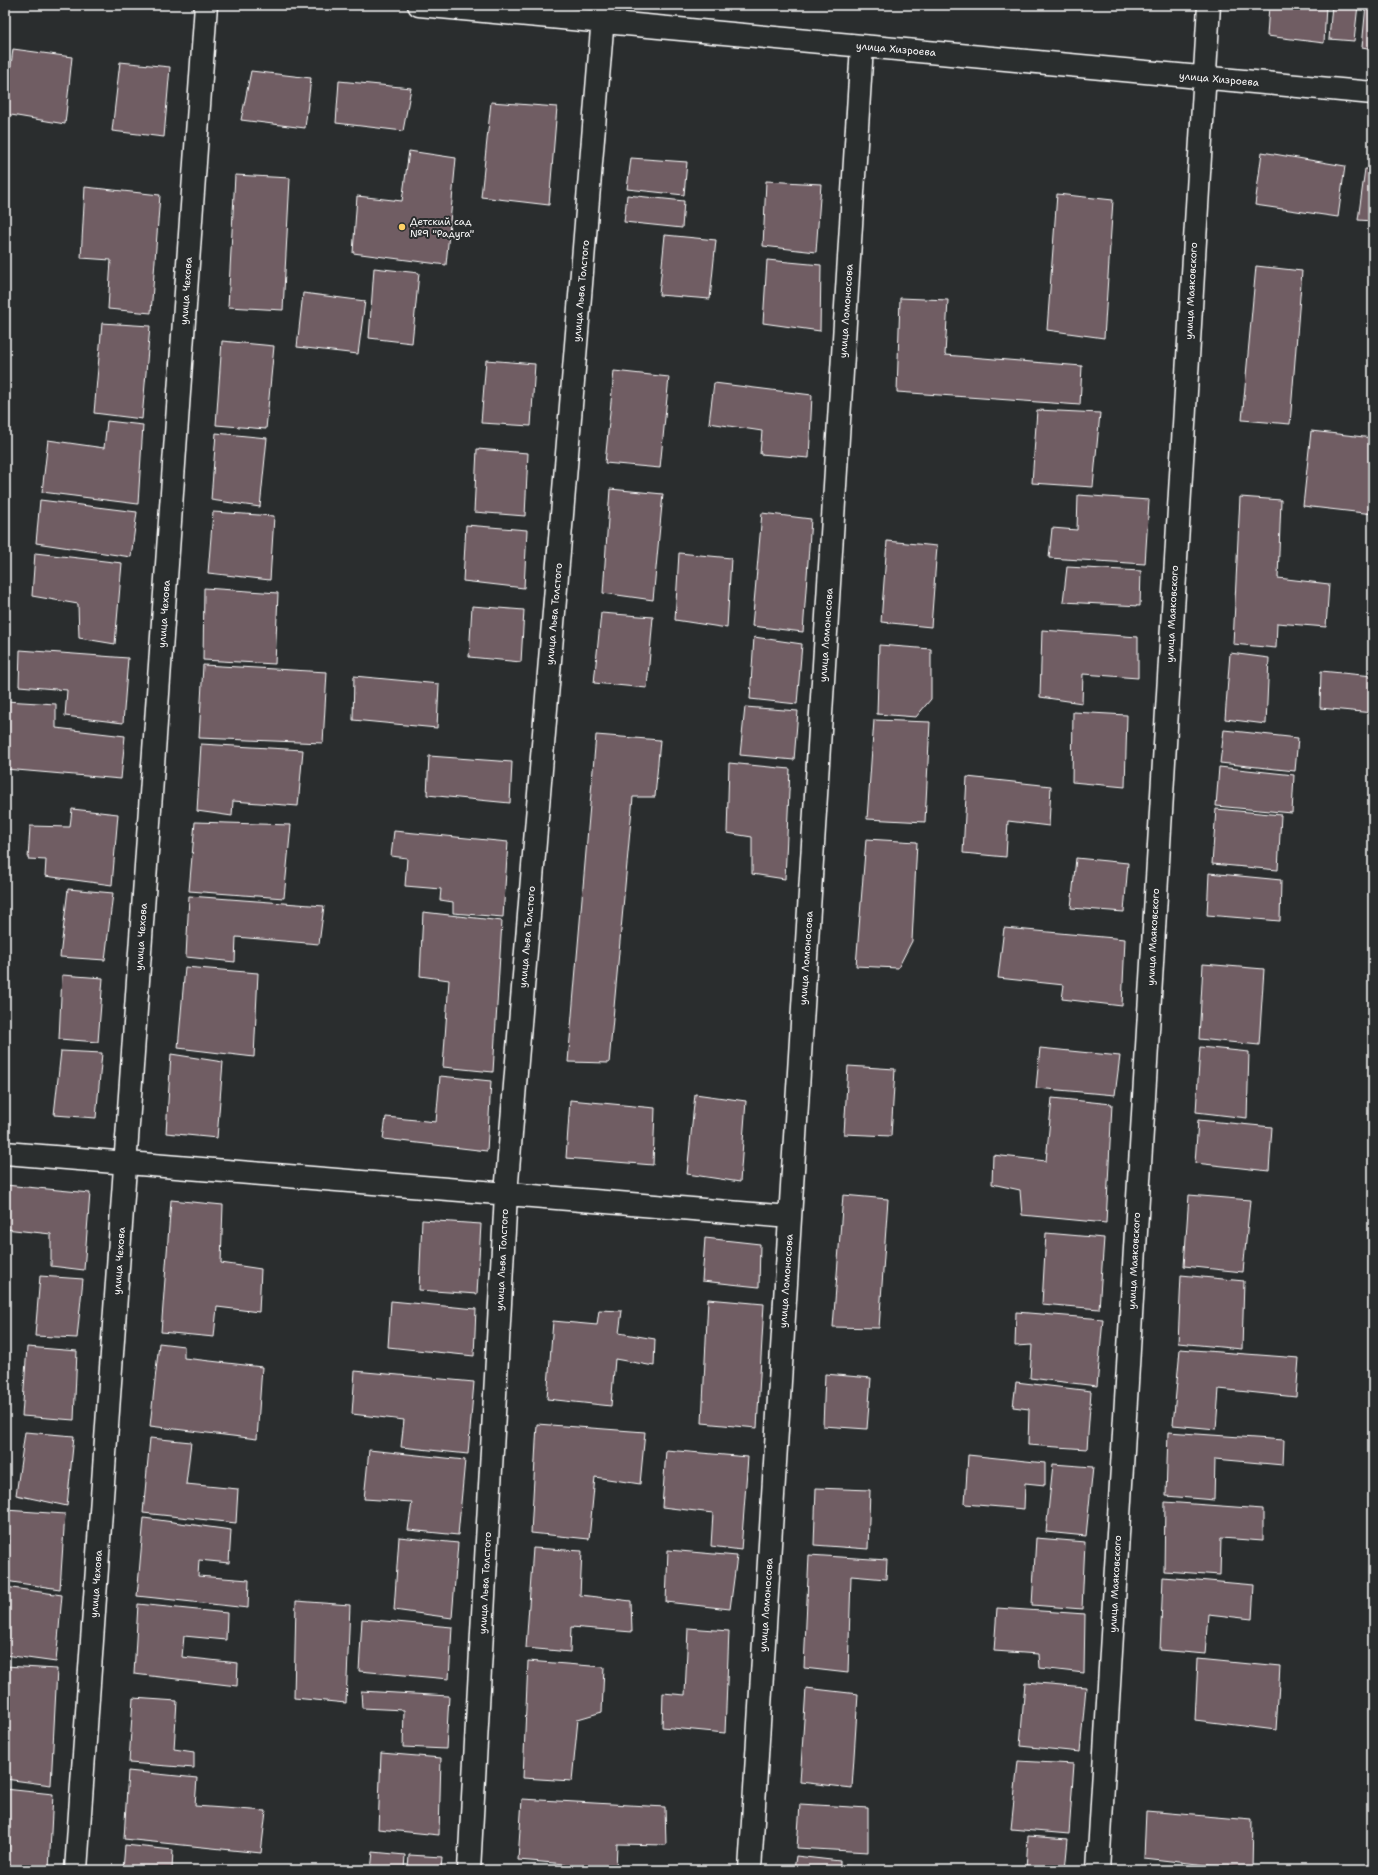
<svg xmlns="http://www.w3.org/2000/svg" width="1378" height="1875" font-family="'Shantell Sans',sans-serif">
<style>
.building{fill:#6f5d64;stroke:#fff}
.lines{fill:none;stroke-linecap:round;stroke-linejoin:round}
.street-casing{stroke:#fff;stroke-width:25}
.street{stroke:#2a2d2e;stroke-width:22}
.poi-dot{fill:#ffd166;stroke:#2a2d2e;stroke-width:1.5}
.labels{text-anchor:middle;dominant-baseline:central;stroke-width:4;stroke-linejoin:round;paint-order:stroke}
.street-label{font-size:10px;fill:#fff;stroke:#2a2d2e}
.poi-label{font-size:10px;fill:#fff;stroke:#2a2d2e;text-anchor:start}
</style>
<rect width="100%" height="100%" fill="#2a2d2e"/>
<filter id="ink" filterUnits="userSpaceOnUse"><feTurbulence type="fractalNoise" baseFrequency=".025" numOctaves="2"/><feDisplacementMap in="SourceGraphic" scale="8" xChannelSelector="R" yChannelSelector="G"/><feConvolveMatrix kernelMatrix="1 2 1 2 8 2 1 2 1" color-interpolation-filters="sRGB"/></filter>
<g filter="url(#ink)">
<path class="building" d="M1269 5H1326L1324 43 1267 36Z
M1332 5H1358L1354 41 1329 39Z
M1366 5H1373V49L1362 47Z
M13 49 72 57 65 124 5 114Z
M120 62 170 67 164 137 112 131Z
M251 71 311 78 305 128 241 120Z
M339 81 411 88 403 131 336 123Z
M491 102 557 107 549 205 481 197Z
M409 151 456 158 446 265 353 253 357 196 402 201Z
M1262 152 1345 166 1338 217 1255 205Z
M631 158 687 162 684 195 627 189Z
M1365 169H1373V221L1358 220Z
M235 175 290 178 283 310 228 307Z
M766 181 821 184 816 252 763 246Z
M85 187 160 195 151 313 108 309 111 260 81 258Z
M1057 194 1113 200 1104 338 1047 330Z
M627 195 684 201 682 228 624 222Z
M665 235 716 240 710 299 659 295Z
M767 260 821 265 820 331 763 323Z
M1256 266 1302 271 1290 424 1242 420Z
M374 268 419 273 412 343 369 338Z
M303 293 365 301 358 354 297 347Z
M900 298 948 300 945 355 1082 366 1080 405 897 392Z
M102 323 150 326 142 419 94 413Z
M222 341 274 346 266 429 216 425Z
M486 360 535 364 531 426 481 423Z
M614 371 669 377 660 468 605 463Z
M714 383 812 395 809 458 760 454 762 431 709 423Z
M1037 410 1100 413 1093 487 1032 483Z
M107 421 143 425 138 504 42 492 48 440 104 448Z
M1311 431 1373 438V514L1303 506Z
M216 433 267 438 260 507 211 500Z
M477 449 528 453 525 516 474 512Z
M610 489 663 494 653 600 603 593Z
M1078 495 1149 500 1145 564 1049 558 1052 528 1077 530Z
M1240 497 1281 500 1278 578 1329 584 1326 627 1277 623 1276 648 1233 644Z
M40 500 137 512 131 557 36 543Z
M213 512 274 516 270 580 208 573Z
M762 513 811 519 803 632 752 626Z
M466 525 527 530 524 588 463 581Z
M887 541 937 546 931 627 881 622Z
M35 553 122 563 115 644 79 638 78 604 32 596Z
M679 553 731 558 727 628 675 620Z
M1067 567 1141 571 1140 606 1063 602Z
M204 588 278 593 275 664 203 660Z
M472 606 524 610 521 662 469 657Z
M601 613 653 617 647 688 594 683Z
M1042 630 1138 637V678L1083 674 1082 703 1040 697Z
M754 637 802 644 797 704 750 699Z
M879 645 931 649V699L916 717 877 714Z
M20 650 128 658 123 723 65 716 67 690 19 686Z
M1230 653 1269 658 1266 724 1225 719Z
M203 665 327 672 323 743 199 738Z
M1321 671 1373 676V713L1320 708Z
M354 676 439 684 437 728 353 720Z
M5 701 56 704V728L125 736 121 779 5 769Z
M745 707 798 711 794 760 740 755Z
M1073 712 1127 715 1125 787 1072 782Z
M874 720 930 722 925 822 867 819Z
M1224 730 1298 738 1295 771 1220 763Z
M596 735 660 740 655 797H633L609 1063 568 1062Z
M201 744 303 750 298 806 233 801 232 816 197 811Z
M429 756 512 762 510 803 427 795Z
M729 763 790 769 785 879 752 874V837L727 833Z
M1219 767 1294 775 1292 813 1216 806Z
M967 777 1051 786 1049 826 1008 821 1006 857 963 853Z
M72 809 118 814 112 885 45 876 46 860 28 859 30 826 70 827Z
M1216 809 1281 815 1278 870 1212 864Z
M195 822 291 825 284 898 189 891Z
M394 831 508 842 503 917 453 913V902L440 900 441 889 405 886 407 858 391 856Z
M866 839 917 842 912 941 898 968 856 966Z
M1076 858 1128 863 1124 912 1071 908Z
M1209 873 1281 880 1280 921 1207 915Z
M68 889 113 893 105 960 60 957Z
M189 896 324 906 319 944 236 937 235 962 186 957Z
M423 912 502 921 493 1072 443 1067 449 980 420 976Z
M1004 928 1125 939 1122 1006 1062 999 1064 985 998 978Z
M1203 964 1264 969 1259 1045 1199 1039Z
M185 967 258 973 254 1057 178 1048Z
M62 975 103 978 98 1042 59 1039Z
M1200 1047 1249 1052 1247 1118 1196 1112Z
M1040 1048 1120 1056 1115 1095 1036 1088Z
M61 1051 102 1053 96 1118 54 1115Z
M171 1054 223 1062 217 1138 166 1133Z
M848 1066 895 1069 891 1136 844 1134Z
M440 1076 491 1081 487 1151 383 1139 386 1117 436 1122Z
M695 1094 746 1101 740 1182 687 1174Z
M1052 1098 1112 1104 1106 1223 1022 1215 1020 1190 992 1184 993 1155 1046 1161Z
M570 1100 655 1108 653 1165 566 1158Z
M1198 1120 1272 1127 1269 1171 1195 1163Z
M5 1185 90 1193 84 1270 51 1266V1234L5 1229Z
M843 1195 888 1199 879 1328 833 1327Z
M1189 1195 1250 1200 1243 1272 1184 1266Z
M171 1200 223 1205 221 1263 261 1269 259 1312 217 1307 214 1337 161 1332Z
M422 1220 481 1224 477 1294 419 1290Z
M1046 1233 1104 1238 1099 1309 1042 1304Z
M705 1238 760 1244 759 1287 702 1281Z
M1181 1275 1244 1281 1242 1349 1178 1343Z
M40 1276 83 1279 77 1338 35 1336Z
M708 1299 764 1304 757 1428 702 1423Z
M391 1301 476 1309 474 1356 388 1347Z
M599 1310 622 1311 619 1333 655 1339 654 1366 615 1359 611 1406 547 1399 553 1321 597 1325Z
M1016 1312 1103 1319 1097 1386 1030 1378 1032 1345 1015 1346Z
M159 1343 184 1346V1358L262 1367 257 1439 150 1426Z
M27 1347 77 1351 74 1420 22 1416Z
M1180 1349 1299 1358 1296 1397 1219 1389 1216 1429 1173 1425Z
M355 1371 474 1382 468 1454 401 1447 404 1420 352 1414Z
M825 1374 871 1378 867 1429 823 1426Z
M1016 1382 1091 1391 1087 1449 1028 1445 1029 1409 1013 1407Z
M537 1424 645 1432 640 1484 595 1477 589 1539 531 1533Z
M25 1432 74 1436 67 1506 16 1495Z
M1168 1432 1284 1440 1283 1465 1215 1459 1214 1500 1166 1496Z
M150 1438 191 1442 186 1484 238 1489 236 1523 143 1513Z
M369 1450 465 1460 458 1535 408 1530 412 1502 364 1499Z
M666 1450 748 1457 741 1550 711 1546 713 1513 662 1507Z
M968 1455 1045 1463V1485L1025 1483 1024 1509 965 1504Z
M1053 1464 1093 1467 1086 1536 1046 1532Z
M816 1488 870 1490 868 1549 814 1545Z
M1165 1502 1263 1509V1541L1221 1538 1220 1575 1164 1571Z
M5 1510 65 1514 60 1589 5 1581 9 1537 5 1536Z
M144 1518 231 1530 229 1563 199 1560 198 1576 249 1580 248 1608 137 1596Z
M399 1537 458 1543 452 1618 394 1610Z
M1036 1538 1085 1542 1082 1609 1032 1605Z
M533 1548 582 1551 580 1595 631 1601 632 1632 571 1627 570 1652 526 1648Z
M668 1550 737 1556 730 1609 666 1602Z
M809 1555 887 1560 886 1579 851 1576 848 1673 804 1668Z
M1163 1577 1254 1585 1252 1619 1208 1614 1205 1654 1160 1650Z
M5 1587 62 1595 56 1662 5 1655Z
M296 1601 350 1605 346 1703 294 1698Z
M138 1604 227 1613 226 1640 184 1636 182 1657 238 1663 237 1686 134 1674Z
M997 1608 1085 1614 1084 1673 1040 1668 1039 1654 994 1651Z
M362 1619 452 1627 449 1679 359 1671Z
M688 1628 729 1631 725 1733 662 1727 663 1693 685 1695Z
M1198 1659 1280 1667 1276 1730 1195 1720Z
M528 1661 604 1667 602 1712 578 1719 572 1781 523 1778Z
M5 1666 57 1669 51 1785 5 1779Z
M1025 1682 1086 1687 1080 1752 1020 1746Z
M806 1688 858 1694 852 1788 800 1782Z
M361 1691 449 1696 446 1749 403 1747 404 1710 362 1708Z
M133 1698 177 1701 174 1749 194 1752V1768L129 1763Z
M381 1753 441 1758 439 1835 378 1829Z
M1018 1761 1074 1764 1069 1834 1011 1829Z
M128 1771 197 1778 195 1806 266 1811 261 1853 124 1839Z
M5 1789 53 1794 49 1870H7L10 1831 5 1830Z
M522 1799 665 1807 666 1845 617 1844 616 1870H566V1864L518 1860Z
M800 1804 868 1808V1852L797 1848Z
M1146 1811 1252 1820 1251 1870 1144 1858Z
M1028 1836 1068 1839 1065 1870H1026Z
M125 1845 173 1850 172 1870H123Z
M373 1852 405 1855 404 1870H371Z
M409 1855 442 1857 441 1870H408Z
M796 1856 840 1861V1870H794Z
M845 1866 891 1869 845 1870Z"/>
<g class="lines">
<g class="street-casing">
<path id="street" d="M419 5 1373 93
M5 1153 790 1217
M76 1870 206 5
M469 1870 506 1194 604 5
M750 1870 862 46
M1098 1870 1209 5"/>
</g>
<use href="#street" class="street"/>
</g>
</g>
<circle class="poi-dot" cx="402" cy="227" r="4"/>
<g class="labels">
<g class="street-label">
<text transform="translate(896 49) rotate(5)">улица Хизроева</text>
<text transform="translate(1219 79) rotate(5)">улица Хизроева</text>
<text transform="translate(186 291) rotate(-86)">улица Чехова</text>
<text transform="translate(581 291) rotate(-85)">улица Льва Толстого</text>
<text transform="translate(1191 291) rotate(-87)">улица Маяковского</text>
<text transform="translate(846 311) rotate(-86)">улица Ломоносова</text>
<text transform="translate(164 614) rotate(-86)">улица Чехова</text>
<text transform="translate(554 614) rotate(-85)">улица Льва Толстого</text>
<text transform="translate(1172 614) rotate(-87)">улица Маяковского</text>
<text transform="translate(826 635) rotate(-86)">улица Ломоносова</text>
<text transform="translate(141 937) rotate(-86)">улица Чехова</text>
<text transform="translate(527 937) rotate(-85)">улица Льва Толстого</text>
<text transform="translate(1153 937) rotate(-87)">улица Маяковского</text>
<text transform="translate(806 958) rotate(-86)">улица Ломоносова</text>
<text transform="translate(502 1260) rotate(-87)">улица Льва Толстого</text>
<text transform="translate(119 1261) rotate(-86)">улица Чехова</text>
<text transform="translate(1134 1261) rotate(-87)">улица Маяковского</text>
<text transform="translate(786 1281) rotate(-86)">улица Ломоносова</text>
<text transform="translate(485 1583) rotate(-87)">улица Льва Толстого</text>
<text transform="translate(96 1584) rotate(-86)">улица Чехова</text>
<text transform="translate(1115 1584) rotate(-87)">улица Маяковского</text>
<text transform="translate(766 1605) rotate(-86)">улица Ломоносова</text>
</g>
<g class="poi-label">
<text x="410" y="221">Детский сад<tspan x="410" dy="12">№9 "Радуга"</tspan></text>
</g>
</g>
<rect width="1378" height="1875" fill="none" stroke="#2a2d2e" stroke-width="20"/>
<rect x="10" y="10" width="1358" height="1855" fill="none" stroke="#fff" stroke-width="1.5" filter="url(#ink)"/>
</svg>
